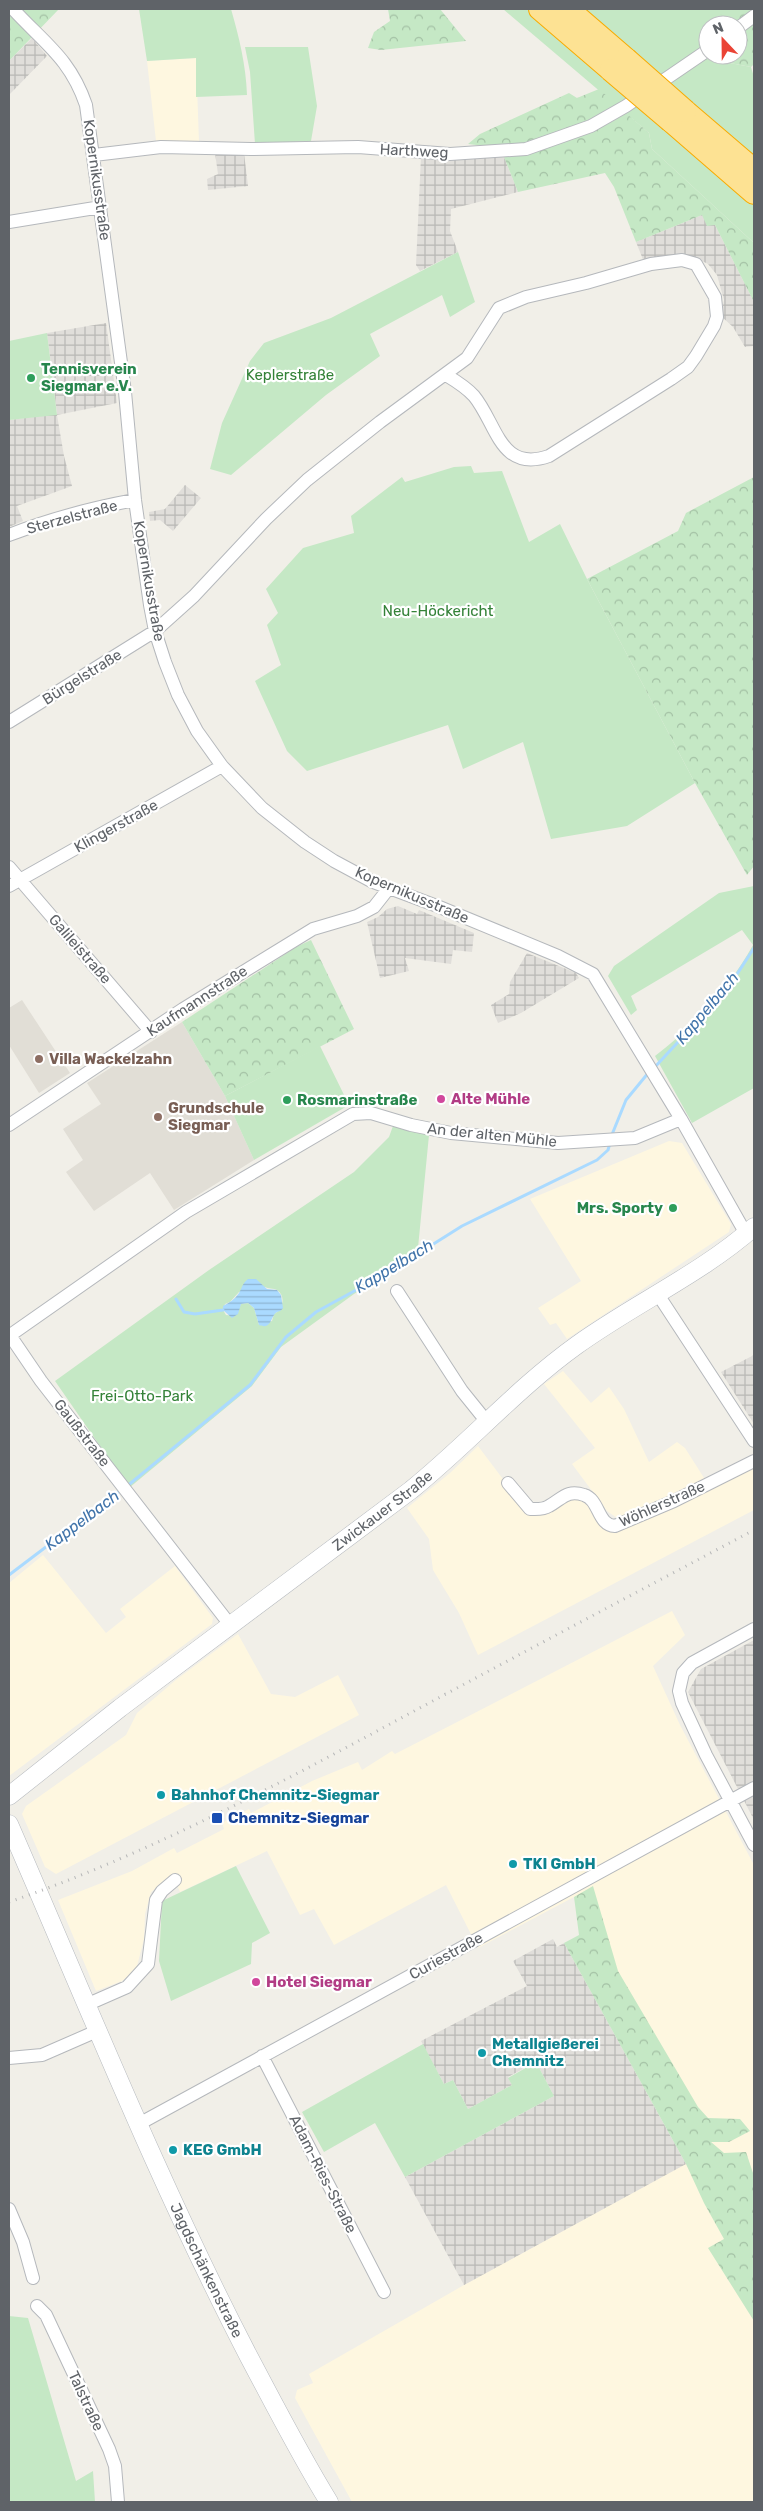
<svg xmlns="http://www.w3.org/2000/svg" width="763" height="2511" font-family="Rubik,sans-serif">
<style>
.commercial{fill:#fef7e0}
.industrial{fill:url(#industrial-grid)}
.education{fill:#e1ded6}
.green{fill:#c5e8c5;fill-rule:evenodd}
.forest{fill:url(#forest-crowns)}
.water{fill:url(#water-rules)}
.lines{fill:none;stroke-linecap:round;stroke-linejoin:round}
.stream{stroke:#aadaff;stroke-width:3}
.minor-casing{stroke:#b5b8bc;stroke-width:14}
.secondary-casing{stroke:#b6babf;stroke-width:19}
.motorway-casing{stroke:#f9ab00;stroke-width:24}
.minor{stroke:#fff;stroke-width:12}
.secondary{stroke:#fff;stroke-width:18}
.motorway{stroke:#fde293;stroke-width:22}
.rail{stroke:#b6b7b8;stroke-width:3;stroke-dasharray:1 6;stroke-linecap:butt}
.motorway-bridge-casing{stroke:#f9ab00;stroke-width:24;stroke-linecap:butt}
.motorway-bridge{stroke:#fde293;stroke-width:22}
.leisure-dot{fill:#2e9e5b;stroke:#fff;stroke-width:2}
.education-dot{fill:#8d6e63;stroke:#fff;stroke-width:2}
.hotel-dot{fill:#d1479c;stroke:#fff;stroke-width:2}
.culture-dot{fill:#0f9aa8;stroke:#fff;stroke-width:2}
.transit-dot{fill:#1a4fb4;stroke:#fff;stroke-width:2}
.labels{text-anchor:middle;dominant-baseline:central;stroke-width:4.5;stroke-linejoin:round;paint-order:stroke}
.street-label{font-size:15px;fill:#5f6368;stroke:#fff}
.leisure-label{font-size:15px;font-weight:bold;fill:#27864d;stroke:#fff;text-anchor:start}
.park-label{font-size:15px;fill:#348238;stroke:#fff}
.education-label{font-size:15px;font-weight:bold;fill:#785e54;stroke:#fff;text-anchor:start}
.hotel-label{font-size:15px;font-weight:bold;fill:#b23c85;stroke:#fff;text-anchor:start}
.culture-label{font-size:15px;font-weight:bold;fill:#0d838f;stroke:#fff;text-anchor:start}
.transit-label{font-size:15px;font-weight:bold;fill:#164399;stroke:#fff;text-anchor:start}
.water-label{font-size:16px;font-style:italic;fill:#4174aa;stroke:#fff}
</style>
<defs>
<pattern id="industrial-grid" width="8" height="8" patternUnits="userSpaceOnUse" patternTransform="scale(1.25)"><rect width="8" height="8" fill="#e0deda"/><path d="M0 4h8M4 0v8" fill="none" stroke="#b9b8b5"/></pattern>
<pattern id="forest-crowns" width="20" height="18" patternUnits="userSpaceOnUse" patternTransform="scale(1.25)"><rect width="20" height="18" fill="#c5e8c5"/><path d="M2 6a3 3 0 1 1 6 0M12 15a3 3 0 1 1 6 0" fill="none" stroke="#a3c0a4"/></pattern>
<pattern id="water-rules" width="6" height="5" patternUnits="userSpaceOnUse" patternTransform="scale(1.25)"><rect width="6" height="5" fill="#aadaff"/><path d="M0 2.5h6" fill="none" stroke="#8eb4d2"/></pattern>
</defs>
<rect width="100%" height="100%" fill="#f1efe8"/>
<path class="commercial" d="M196 58 199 142 156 141 147 61Z
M669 1141 682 1143 731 1224 729 1232 567 1339 556 1323 550 1325 538 1308 581 1281 530 1199Z
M563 1371 591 1403 609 1387 624 1409 649 1462 677 1442 685 1448 706 1481 620 1520 607 1511 572 1464 595 1448 544 1384Z
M478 1446 527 1511 582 1496 606 1528 754 1467V1510L478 1655 459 1613 433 1570 429 1539 407 1508 450 1473Z
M43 1555 106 1633 126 1617 120 1609 175 1566 213 1618 212 1624 9 1776V1583Z
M672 1611 685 1635 653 1666 680 1725 754 1865V2502H352L295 2398 297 2390 313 2383 309 2374 464 2285 703 2154 574 1897 478 1948 446 1885 334 1945 314 1909 300 1915 267 1851 180 1892 173 1876 151 1892 145 1914 144 1939 136 1970 122 1981 96 1991 58 1900 132 1871 174 1848 177 1853 224 1829 222 1823 249 1809 251 1813 312 1781 358 1762 362 1770 392 1751 395 1754Z
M238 1634 271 1694 295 1697 338 1675 359 1715 56 1874 45 1867 22 1814 26 1806 126 1735 137 1713 177 1679Z"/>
<path class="industrial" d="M32 38 47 56 9 95V61Z
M215 153H244L248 186 208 190 207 179 218 174Z
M421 156 504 157 518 192 451 209 450 231 458 252 420 271 416 265Z
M702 215 715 225 754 302V346L745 347 733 327 721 316 724 300 717 275 708 264 694 257 668 255 644 262 636 242Z
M106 323 117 403 57 415 64 456 72 486 17 506 23 521 9 527V420L57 414 47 333Z
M185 485 201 498 173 531 160 520 150 521 149 512 165 509Z
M398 906 417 914 419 910 474 933 472 952 453 950 451 964 405 958 409 971 380 978 367 922 378 917 387 909Z
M527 953 576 973 579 978 521 1013 498 1023 491 1005 509 994 510 982Z
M754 1355V1424L721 1372Z
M754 1640V1820L688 1692 701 1669Z
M553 1939 557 1947 564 1943 686 2164 464 2285 405 2177 554 2096 536 2062 508 2077 512 2085 468 2109 453 2080 444 2084 421 2041 527 1986 513 1961Z"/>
<path class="education" d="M22 1000 70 1073 39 1093 9 1045V1008Z
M182 1022 225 1096 254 1160 174 1210 150 1173 94 1211 66 1172 83 1160 63 1129 101 1104 87 1083Z"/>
<path class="green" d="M139 9H231C239 37 246 65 247 95L196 97V58L147 61Z
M503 9H727L730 23 708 25V55H723L730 63 751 67 754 77V243L652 149 649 133Z
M245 47H308L317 106 311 141 255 144 250 72Z
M458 252 475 302 450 317 442 295 370 334 380 356 326 395 231 475 210 469 222 423 250 361 264 343 331 318Z
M47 333 57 415 9 420V341Z
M471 466 474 473 502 471 529 542 560 524 587 579 695 783 627 826 551 839 523 742 463 769 448 725 307 771 287 751 255 681 281 665 267 625 278 613 266 589 303 548 354 533 351 516 402 477 405 482 454 467Z
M754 886V1088L692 1123 655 1056C695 1025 728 990 753 945L742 930 631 996 637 1010 631 1015 608 976 614 966 719 893Z
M320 1046 349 1105 254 1160 225 1096Z
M393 1126 429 1135 417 1258 354 1294 281 1347 252 1386 129 1488 55 1381 209 1270 354 1172 389 1137ZM265 1287C268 1289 274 1288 277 1290 287 1297 282 1310 274 1314L272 1321 259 1325 254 1308 248 1303 241 1304 235 1316 226 1315 223 1310 225 1304 230 1302 239 1292Z
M236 1866 270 1933 252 1943 251 1964 171 2001 159 1961 162 1901Z
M423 2044 444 2084 453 2080 468 2109 512 2085 508 2078 536 2062 554 2096 405 2177 375 2123 324 2152 302 2112Z
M9 2316 28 2318 76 2481 93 2471 95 2502H9Z"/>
<path class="forest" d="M9 9H59L9 61Z
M388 9H440L466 41 381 50 368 48 374 32 390 21Z
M715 9H754V64L751 67 730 63 723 55H738V25H728L730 23Z
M599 89 617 105C583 125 540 145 499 146 489 147 478 145 468 144L480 134 569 93 577 98Z
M626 113 649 133 652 149 754 243V302L715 225 707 226 702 215 636 242 614 187 605 173 518 192 504 157C546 149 590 137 626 113Z
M754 477V866L747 875 695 783 587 579 678 531 686 513Z
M311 940 354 1029 225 1096 182 1022 296 947Z
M593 1886 618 1971 698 2107 708 2118 740 2119 750 2131 729 2142H711L724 2153 746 2152 754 2176V2321L708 2248 724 2239 704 2203 686 2164 564 1943 579 1935 574 1897Z"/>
<path class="water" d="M248 1279H256L267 1289 277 1290 281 1295 283 1308C281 1312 276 1311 274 1315 270 1322 269 1329 259 1325L254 1308 248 1303 241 1304 238 1314 232 1318 223 1310V1306C229 1303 235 1299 239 1293 242 1288 242 1284 248 1279Z"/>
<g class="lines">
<path class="stream" d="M654 1068 728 988 754 948
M611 1137 626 1100 649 1072
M176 1299 184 1312 195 1314 223 1310
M126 1487 250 1385 286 1337 316 1312 389 1272 462 1226 597 1160 608 1150 610 1143
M9 1575 121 1490"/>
<g class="minor-casing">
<path id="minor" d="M13 9C44 43 70 58 86 105L125 392 135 500 150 605 155 631 165 662 178 695 197 731 222 766 262 808 305 842 334 861 373 882 437 906 558 956 593 974 681 1119 746 1234
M738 28 754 16
M94 155 161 147 251 149 358 147 450 154 526 149 591 126 626 106 708 50
M9 222 101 207
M9 535C50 519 91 508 135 500
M9 722 155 631 194 596 266 519 307 480 380 422 467 358 499 308 526 297 586 283 651 264 682 260 696 264 715 297 717 317 714 326 696 356 688 367 671 379 549 456C500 473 497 424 474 396 466 387 456 381 446 375
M9 867 151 1032
M9 886 222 766
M9 1125 183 1009 313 929 357 916 374 907 389 888
M397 1291 462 1391 487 1422
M657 1293 754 1441
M9 1334 41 1381 231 1626
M9 1336 186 1212 353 1114 371 1113 411 1125 451 1133 558 1143 635 1138 681 1119
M508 1483 530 1509C536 1509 543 1510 549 1506 562 1499 567 1489 584 1495 600 1500 597 1525 615 1526L674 1501 754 1461
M754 1629 692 1663 683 1673 679 1691 682 1703 706 1755 754 1845
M86 2005 127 1987 148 1964 156 1900 162 1891 175 1880
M262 2056 384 2292
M9 2058 42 2055 97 2031
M137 2125 754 1788
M9 2209 23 2242 33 2278
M37 2306 46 2315 109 2449 115 2466 118 2502"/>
</g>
<g class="secondary-casing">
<g id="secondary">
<path id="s1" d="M9 1796 120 1708 411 1490C468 1444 517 1388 577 1345 634 1304 702 1273 754 1227"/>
<path id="s2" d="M9 1824C87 2003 159 2184 249 2357 275 2406 300 2455 329 2502"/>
</g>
</g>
<g class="motorway-casing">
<path id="motorway" d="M540 9 611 70
M568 9 626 59
M685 111 754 170
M671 121 754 193"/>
</g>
<use href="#minor" class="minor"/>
<use href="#secondary" class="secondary"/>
<use href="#motorway" class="motorway"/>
<path class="rail" d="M9 1902C146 1855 275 1786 403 1717 520 1654 637 1592 754 1530"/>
<g class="motorway-bridge-casing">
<path id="motorway-bridge" d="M626 59 685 111
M611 70 671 121"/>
</g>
<use href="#motorway-bridge" class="motorway-bridge"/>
</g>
<g class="leisure-dot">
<circle cx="31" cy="378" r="5"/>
<circle cx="287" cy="1100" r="5"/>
<circle cx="673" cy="1208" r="5"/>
</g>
<g class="education-dot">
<circle cx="39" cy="1059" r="5"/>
<circle cx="158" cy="1117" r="5"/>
</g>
<g class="hotel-dot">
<circle cx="441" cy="1099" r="5"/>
<circle cx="256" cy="1982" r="5"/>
</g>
<g class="culture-dot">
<circle cx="161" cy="1795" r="5"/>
<circle cx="513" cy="1864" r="5"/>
<circle cx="482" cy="2053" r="5"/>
<circle cx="173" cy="2150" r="5"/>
</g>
<rect class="transit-dot" x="211" y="1812" width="12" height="12" rx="2.5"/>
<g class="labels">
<g class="street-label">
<text transform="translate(414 151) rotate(3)">Harthweg</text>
<text transform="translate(97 180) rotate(82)">Kopernikusstraße</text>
<text transform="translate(72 517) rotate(-15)">Sterzelstraße</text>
<text transform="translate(149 581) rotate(80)">Kopernikusstraße</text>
<text transform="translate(82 677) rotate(-32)">Bürgelstraße</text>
<text transform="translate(116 826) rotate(-29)">Klingerstraße</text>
<text transform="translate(412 895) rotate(23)">Kopernikusstraße</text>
<text transform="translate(80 949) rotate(49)">Galileistraße</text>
<text transform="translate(197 1001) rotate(-33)">Kaufmannstraße</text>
<text transform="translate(492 1135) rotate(6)">An der alten Mühle</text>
<text transform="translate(82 1433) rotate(52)">Gaußstraße</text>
<text transform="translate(662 1504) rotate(-24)">Wöhlerstraße</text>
<text stroke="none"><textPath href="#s1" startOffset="470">Zwickauer Straße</textPath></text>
<text transform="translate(446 1956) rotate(-29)">Curiestraße</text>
<text transform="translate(323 2174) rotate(63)">Adam-Ries-Straße</text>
<text stroke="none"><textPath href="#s2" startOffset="488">Jagdschänkenstraße</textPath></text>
<text transform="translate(86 2401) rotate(65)">Talstraße</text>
</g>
<g class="leisure-label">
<text x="41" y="369">Tennisverein<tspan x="41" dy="17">Siegmar e.V.</tspan></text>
<text x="297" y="1100">Rosmarinstraße</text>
<text x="663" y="1208" text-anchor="end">Mrs. Sporty</text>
</g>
<g class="park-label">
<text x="290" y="375">Keplerstraße</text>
<text x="438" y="611">Neu-Höckericht</text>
<text x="142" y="1396">Frei-Otto-Park</text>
</g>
<g class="education-label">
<text x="49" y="1059">Villa Wackelzahn</text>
<text x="168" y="1108">Grundschule<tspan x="168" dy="17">Siegmar</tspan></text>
</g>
<g class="hotel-label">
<text x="451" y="1099">Alte Mühle</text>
<text x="266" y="1982">Hotel Siegmar</text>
</g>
<g class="culture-label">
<text x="171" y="1795">Bahnhof Chemnitz-Siegmar</text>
<text x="523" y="1864">TKI GmbH</text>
<text x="492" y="2044">Metallgießerei<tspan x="492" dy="17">Chemnitz</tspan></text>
<text x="183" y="2150">KEG GmbH</text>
</g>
<g class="transit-label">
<text x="228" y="1818">Chemnitz-Siegmar</text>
</g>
<g class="water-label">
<text transform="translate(707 1008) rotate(-50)">Kappelbach</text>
<text transform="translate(394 1266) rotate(-31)">Kappelbach</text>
<text transform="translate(82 1520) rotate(-37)">Kappelbach</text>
</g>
</g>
<rect width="763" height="2511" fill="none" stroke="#5f6368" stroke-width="20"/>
<g transform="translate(723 40) rotate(338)"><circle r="24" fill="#ffffff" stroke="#bfc1c3"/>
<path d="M0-4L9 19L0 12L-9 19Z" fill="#ea4335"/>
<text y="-8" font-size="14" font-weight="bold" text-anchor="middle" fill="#5f6368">N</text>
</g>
</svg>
